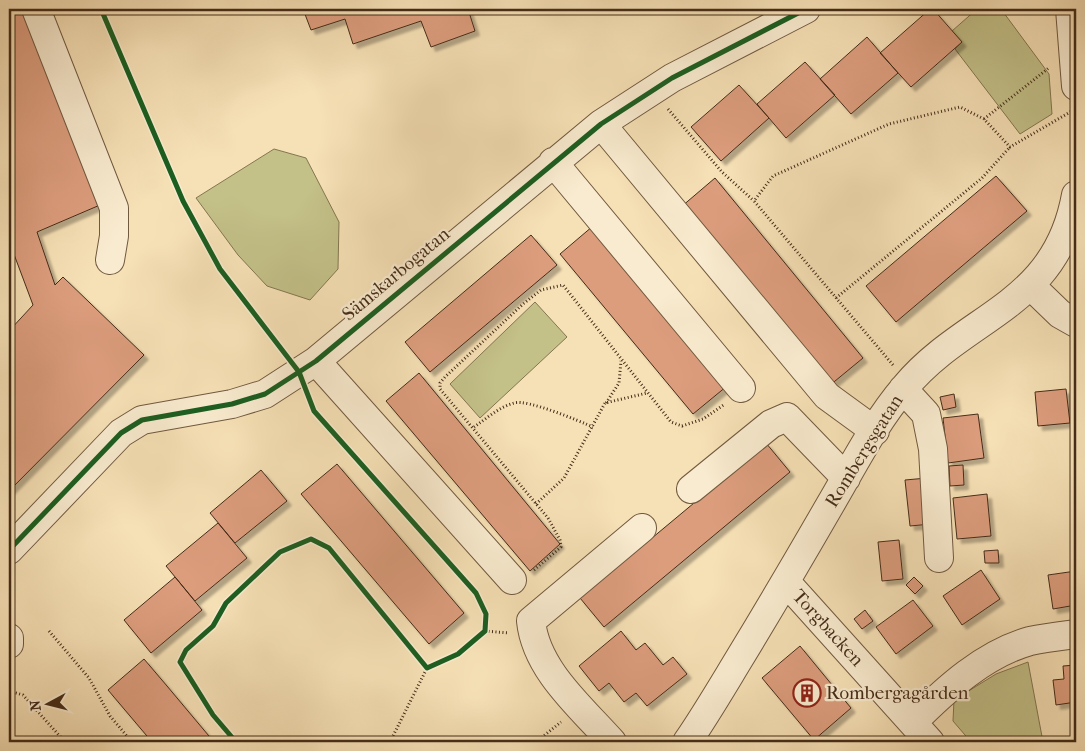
<svg xmlns="http://www.w3.org/2000/svg" width="1085" height="751" font-family="'IM FELL French Canon',serif">
<style>
.green{fill:#c3c088;stroke:#847650}
.building{fill:#dc9d7d;stroke:#452c19;filter:url(#shadow)}
.lines{fill:none;stroke-linecap:round;stroke-linejoin:round}
.minor-casing{stroke:#715940;stroke-width:30}
.path{stroke:#452c19;stroke-width:3;stroke-dasharray:1 2.5;stroke-linecap:butt}
.minor{stroke:#f9ebcf;stroke-width:28}
.cycleway-casing{stroke:#f9ebcf;stroke-width:8}
.cycleway{stroke:#1b5e20;stroke-width:5}
.labels{text-anchor:middle;dominant-baseline:central;stroke-width:4.5;stroke-linejoin:round;paint-order:stroke}
.street-label{font-size:19px;fill:#452c19;stroke:#f9ebcf}
.poi-label{font-size:19px;fill:#452c19;stroke:#f9ebcf;text-anchor:start}
</style>
<defs>
<filter id="shadow"><feDropShadow dx="4.5" dy="4.5" stdDeviation="1" flood-color="#0004"/></filter>
</defs>
<rect width="100%" height="100%" fill="#f6e0b5"/>
<filter id="stains"><feTurbulence type="fractalNoise" baseFrequency=".004" numOctaves="4"/><feColorMatrix values="0 0 0 0 .2 0 0 0 0 .09 0 0 0 0 .02 0 0 0 .5 -.17"/></filter>
<radialGradient id="worn" r=".72"><stop offset=".6" stop-color="#630" stop-opacity="0"/><stop offset="1" stop-color="#630" stop-opacity=".3"/></radialGradient>
<path class="green" d="M977 9H1001L1049 74 1052 114 1020 134 955 49 962 42 952 31Z
M274 149 306 158 339 222 338 269 310 300 267 286 238 255 196 198Z
M535 302 567 337 480 418 450 384Z
M1028 662 1043 742H971L953 721 954 700 996 674Z"/>
<path class="building" d="M9 9H26L100 205 37 232 55 285 63 277 144 355 9 491V331L33 305 9 241Z
M303 9H468L475 31 431 47 421 21 353 44 345 19 311 30Z
M930 9H933L962 42 911 87 880 53Z
M867 37 898 73 851 114 820 79Z
M805 62 835 95 786 138 757 104Z
M739 85 769 118 721 161 691 127Z
M996 176 1027 211 896 322 866 286Z
M715 178 863 358 829 386 681 207Z
M593 226 727 386 693 414 560 254Z
M531 235 557 265 430 372 405 342Z
M419 373 560 544 530 571 386 401Z
M1066 389 1070 423 1038 426 1035 392Z
M954 394 956 407 943 410 940 397Z
M978 414 984 458 948 463 943 418Z
M766 443 790 472 604 627 580 598Z
M337 464 464 613 429 644 301 494Z
M963 465 964 485 950 486 949 466Z
M261 470 287 501 235 543 210 513Z
M927 478 931 524 910 526 905 480Z
M987 494 991 536 957 539 953 498Z
M218 523 247 558 195 601 166 566Z
M899 540 903 579 882 581 878 542Z
M998 550 999 563H985L984 551Z
M981 570 1000 599 962 625 943 596Z
M1076 571V605L1053 609 1048 575Z
M175 577 202 610 151 653 124 620Z
M914 577 923 586 915 594 906 585Z
M913 600 933 626 896 654 876 627Z
M865 610 873 621 862 629 854 619Z
M621 631 636 650 645 643 663 665 673 657 687 674 647 706 636 693 624 702 609 683 599 691 579 666Z
M800 646 851 708 814 740 762 678Z
M144 659 167 686 214 742H152L108 690Z
M1076 665V702L1056 705 1053 680 1064 679 1063 666Z
M735 736 740 742H728Z"/>
<g class="lines">
<g class="minor-casing">
<path id="minor" d="M36 9 114 208V236L110 260
M1070 9 1076 86
M601 124 827 396 875 431
M553 162 741 388
M1031 286 1060 314 1076 323
M316 361 512 580
M903 389 926 414 933 449 939 558
M691 489 771 424 787 417 846 478
M9 550 121 433 142 420 232 404 265 394 316 361 601 124 672 78 806 9
M786 582 930 742
M9 638V644
M913 722C946 689 984 654 1030 641 1045 638 1061 636 1076 634
M612 742C581 707 536 670 531 621L642 528
M687 742C705 716 722 687 739 659 770 608 800 557 830 505 853 466 875 422 905 387 966 314 1056 307 1076 195"/>
</g>
<path class="path" d="M668 109 722 172 754 201
M984 119 1050 67
M836 298 982 178 1010 147
M893 365 754 201 773 176 889 124 960 107 984 119 1010 147 1072 111
M606 403 619 383 621 361
M474 427C486 419 499 407 514 403 528 399 579 421 593 427
M536 504 564 478 605 403 647 393
M534 570 561 547 560 540 548 518 440 389V383L445 377 523 304 541 290 563 285 671 422 682 426 703 419 725 404
M49 631 89 678 110 716 132 742
M485 631 509 633
M9 691 23 695 65 742
M390 742 427 668
M536 742 561 722"/>
<use href="#minor" class="minor"/>
<g class="cycleway-casing">
<path id="cycleway" d="M101 9 183 201 220 269 299 372 314 411 476 593 486 614 485 631 458 654 427 668 329 548 311 539 280 552 226 603 213 626 186 650 180 662 213 715 236 742
M9 550 121 433 142 420 232 404 265 394 316 361 601 124 672 78 806 9"/>
</g>
<use href="#cycleway" class="cycleway"/>
</g>
<defs>
<g id="building-ring" transform="scale(1.4375)"><circle r="9.5" fill="#f9ebcf" stroke="#8f2418" stroke-width="1.5"/><path d="M-4-6H4V6H1V3H-1V6H-4ZM-2.5-4.3h1.7v1.8h-1.7ZM.8-4.3h1.7v1.8H.8ZM-2.5-1h1.7V.8h-1.7ZM.8-1h1.7V.8H.8Z" fill="#8f2418"/></g>
</defs>
<g fill-rule="evenodd">
<use href="#building-ring" x="807" y="693"/>
</g>
<g class="labels">
<g class="street-label">
<text transform="translate(396 274) rotate(-40)">Sämskarbogatan</text>
<text transform="translate(864 451) rotate(-58)">Rombergsgatan</text>
<text transform="translate(828 628) rotate(48)">Torgbacken</text>
</g>
<g class="poi-label">
<text x="826" y="693">Rombergagården</text>
</g>
</g>
<rect width="1085" height="751" fill="none" stroke="#f6e0b5" stroke-width="30"/>
<rect x="10" y="10" width="1065" height="731" fill="none" stroke="#452c19" stroke-width="2.5"/>
<rect x="15" y="15" width="1055" height="721" fill="none" stroke="#452c19"/>
<g transform="translate(48 704) rotate(263)" stroke="#f9ebcf" stroke-width="4" paint-order="stroke">
<path d="M0-4L9 19L0 12L-9 19Z" fill="#452c19"/>
<text y="-8" font-size="14" font-weight="bold" text-anchor="middle" fill="#452c19">N</text>
</g>
<rect width="100%" height="100%" filter="url(#stains)"/>
<rect width="100%" height="100%" fill="url(#worn)"/>
</svg>
